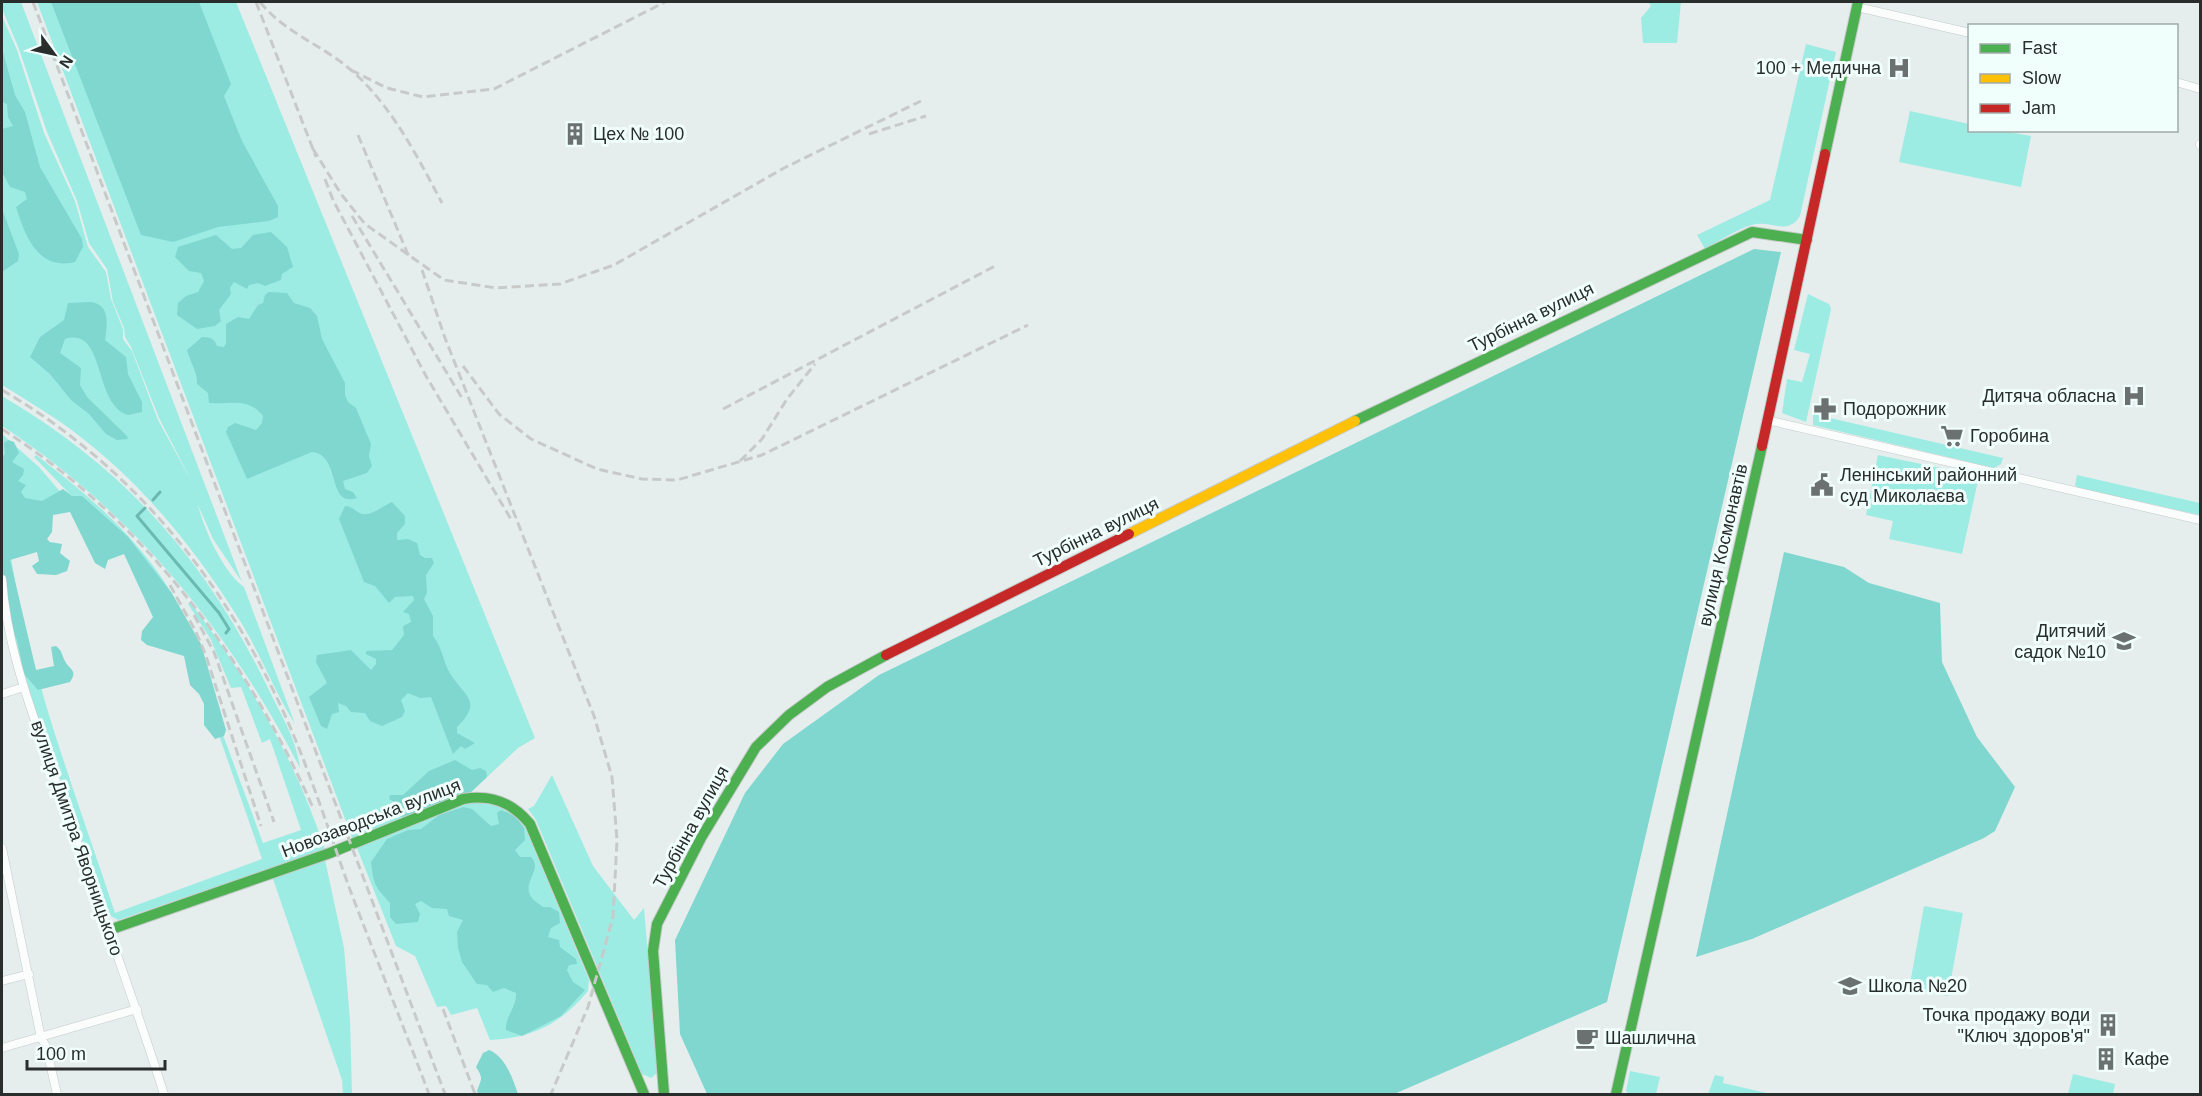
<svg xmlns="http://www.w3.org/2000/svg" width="2202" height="1096" font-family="Arial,sans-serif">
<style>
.green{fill:#9cece4}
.forest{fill:#7fd7cf}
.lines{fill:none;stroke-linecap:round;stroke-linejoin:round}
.stream{stroke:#6bb9b1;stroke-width:3}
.street-casing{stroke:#c4cac9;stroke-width:9}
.fast-casing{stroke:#c4cac9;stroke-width:12}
.slow-casing{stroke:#c4cac9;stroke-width:12}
.jam-casing{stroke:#c4cac9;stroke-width:12}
.street{stroke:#fbfcfc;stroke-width:8}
.fast{stroke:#4caf50;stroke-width:10}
.slow{stroke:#ffc107;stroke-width:10}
.jam{stroke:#c62828;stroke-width:10}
.rail{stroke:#c8caca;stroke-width:3;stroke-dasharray:9 4.5;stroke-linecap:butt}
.labels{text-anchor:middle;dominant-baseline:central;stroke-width:6;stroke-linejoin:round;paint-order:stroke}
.poi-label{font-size:18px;fill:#292e2d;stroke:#f0fefc;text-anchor:start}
.street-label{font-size:18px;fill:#292e2d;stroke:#f0fefc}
</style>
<rect width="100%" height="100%" fill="#e6eeed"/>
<path class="green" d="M2 2H21L242 582 213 539 198 505C204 529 223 572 244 587L295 724C273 689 259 650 237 616 190 541 130 469 56 419 38 407 20 396 2 385V16L17 50 44 133 75 201 88 247 106 272 111 299 123 329V339L132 351 158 420 192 482 159 418 131 347 125 337 124 328 113 302 107 269 89 243 77 201 47 132 19 49 2 9Z
M37 2H236L535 738 518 748 470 793 353 840Z
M1648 2H1681L1677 43H1643L1641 18 1651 6Z
M1806 44 1836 52 1800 216C1788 235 1774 222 1757 224 1744 225 1717 242 1705 249L1697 235 1770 200Z
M1910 111 1969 124 1970 130 2003 131 2031 136 2021 187 1899 162Z
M1808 294 1829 304 1831 309 1806 422 1782 413 1787 379 1802 382 1810 354 1794 350Z
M2 396C125 468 206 560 268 688 280 713 297 740 300 768 229 630 132 511 2 426Z
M1813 414 2003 458 2001 464 1994 468 1813 425Z
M2 434 39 467 69 502 6 522C22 657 73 785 115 913L262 859 190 652 150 577 34 457 36 455C127 524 182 582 215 693L209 697 263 843 301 830 270 739 262 743 241 687 231 688 210 638 188 604 190 602C247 677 296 760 325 850L118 920 109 915 21 670 6 610 2 552Z
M1878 455 1979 476 1962 554 1889 539 1893 521 1866 515Z
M2077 475 2200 503V515L2078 488 2075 485Z
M552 775 593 866 634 920 644 908 658 1072 651 1078 642 1074 536 820 528 809 534 806Z
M475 802C496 803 512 810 525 827L589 980 588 991C561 1024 532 1038 490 1040L477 1008 451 1015 446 1006 437 1007 415 956 396 946 357 848 457 805Z
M325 860 344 948 350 1020 352 1094H343L342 1080 272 876Z
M1924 906 1963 913 1948 996 1909 989Z
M1630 1071 1660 1077 1656 1094H1628L1626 1091Z
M2073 1074 2115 1084 2113 1094H2068Z
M1715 1075 1724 1077 1723 1083 1771 1094H1708Z"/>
<path class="forest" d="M51 2H199L231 84 224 96 242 141 278 206V217L269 221 218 227 173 242 141 235Z
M2 49 15 95 25 112 40 167 82 239 83 247 75 262C38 271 25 236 16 207L27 199 25 192 10 187 2 172V129L13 126 8 117 7 104 2 102Z
M2 209 19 254 18 261 2 272Z
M271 232 287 247 293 267 282 274 281 280 265 286 258 283 249 285 247 289 234 282 230 288 231 294 219 310 221 321 215 326 197 329 177 315 178 303 186 296 198 292 204 281 201 273 189 271 175 257 178 247 216 235 232 249 241 248 253 235Z
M1754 249 1781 252 1607 1002 1394 1094H707L680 1034 675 940 745 793 783 744 879 675Z
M269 292 287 293 294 303 310 308 317 316 322 339 345 383V395L348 402 356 408 371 444 369 456 372 466 367 473 343 481 345 489 353 492 357 498C326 508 342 455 312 452L247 479 226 432 228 427 235 423 256 430 262 423 263 416C247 396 231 405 209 403L208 393 197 384C198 373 190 362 187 350L202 337C210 337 214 338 217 346L224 347 226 343V324L238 317 249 319 258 305 263 303 265 295Z
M91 302C111 305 107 325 105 340L126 357 128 374 142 402V412L128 415C93 405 106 326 65 339L60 353 81 368 80 385 87 397 127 436 128 439 117 440 106 434 89 414 71 400 50 374 30 357 40 337 64 320 68 303Z
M8 440 14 442 19 453 12 462 24 469 23 475 18 481 26 485 21 492 25 498 42 501 63 489 72 496H82L128 537 171 592 201 644 226 730 224 736 215 739 204 725V704L199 694 190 685 184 656 147 645 141 640 142 631 153 617 124 554 108 560 105 569 95 563 70 512 53 515 52 532 47 539 50 542 62 544 60 553 70 561 67 571 56 575 37 574 32 566 39 561 37 552 10 560 36 670 54 666 51 647 56 646C62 651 61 652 64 659 68 670 79 669 70 682L38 690 24 674 17 640 11 629 2 582V457L5 454 4 443Z
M392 502 405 516V524L397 533V540L408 539 417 543 420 555 425 558H432L434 563 426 575 427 593 424 599 433 616V636C443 648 443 663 451 675 467 698 482 702 457 727V733L475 743 465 749 461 746 453 754 431 697 420 698 408 693 401 700 405 711 402 717 382 726 370 721 365 713 351 712 346 706 338 703 339 712 332 714 327 729 321 726 309 697 327 683 316 662 317 655 351 650 371 670 376 664V659L366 654V651L392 650 404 635 403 626 411 622 409 614 403 612 414 600 413 596 395 597 389 603 375 586 364 582 339 519 345 506C353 506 356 513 363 514 372 516 384 505 392 502Z
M1784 552 1844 567 1869 583 1940 603 1942 662 1977 737 2015 787 1995 831 1984 838 1752 939 1696 957Z
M455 760 472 770 480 768 486 771 487 777 470 793 402 818 394 802 389 799 390 795H403L429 771Z
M463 807 472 809 491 826 499 824 497 813 501 810 515 816 524 828 525 840 515 850 520 857H531C544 870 520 883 532 898 534 901 540 904 543 907H550L559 912 560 923 551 928 548 937 559 940 560 947 576 959 577 964 569 965 567 970 573 982 585 990 561 1016 522 1036 506 1030C505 1016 517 1007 516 993L504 988 493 992 487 985 477 984 462 962 458 948 457 932 463 920 449 916 447 909 432 908 421 901 415 904 420 914 418 922 396 924 390 917V903C374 885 374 886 371 862L387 839 408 830 421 829 439 815Z
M489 1050C505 1056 513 1079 518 1094H478L477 1091C481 1079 484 1079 476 1067L483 1053Z"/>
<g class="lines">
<path class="stream" d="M153 500 160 492
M145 508 137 516 219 613 229 629 226 633"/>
<g class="street-casing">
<path id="street" d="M1857 7 1970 33
M2176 82 2200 89
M2200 144V145
M1767 420 2200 520
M2 579C7 651 34 717 57 785 93 888 131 990 164 1094
M2 694 24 687
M2 848 41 1038 46 1046 57 1094
M2 981 29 974
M2 1048 137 1009"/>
</g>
<g class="fast-casing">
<path id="fast" d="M1825 154 1858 2
M1355 421 1752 232 1807 240
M109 930 330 853 463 799C491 794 512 802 530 824L644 1094
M664 1094 653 951 657 924 701 838 756 747 789 715 827 687 886 655
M1616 1094 1762 446"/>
</g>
<g class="slow-casing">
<path id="slow" d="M1129 534 1355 421"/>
</g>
<g class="jam-casing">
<path id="jam" d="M1762 446 1825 154
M886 655 1129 534"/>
</g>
<use href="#street" class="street"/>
<use href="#fast" class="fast"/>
<use href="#slow" class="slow"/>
<use href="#jam" class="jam"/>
<path class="rail" d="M33 2 445 1094
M256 2 316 157
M260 2C286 34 321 44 351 70 392 106 417 156 442 203
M351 70 387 88 423 97 494 89 665 2
M869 134 926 116
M358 135 409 257
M313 149 341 194 365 224 444 280 496 288 560 284 614 265 784 168 921 101
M325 179 333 200 426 376 512 521
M352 216 462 398
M422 270 445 338 594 716 612 777 617 840 613 917 588 1007 551 1094
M463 366 499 414 531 439 597 469 642 479 677 480 762 455 1028 325
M2 390C136 468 230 587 291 729 313 781 330 834 349 887 375 956 403 1025 429 1094
M723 409 995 266
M2 429C145 521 246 656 314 810
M740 461 762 439 787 399 815 364
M170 585 196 632 206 656 261 826
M194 615 214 652 274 822
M443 1009 475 1094"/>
</g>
<defs>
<g id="hospital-bare" transform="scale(1.8)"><path d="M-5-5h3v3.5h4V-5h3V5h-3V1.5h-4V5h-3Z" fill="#6b7170" stroke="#f0fefc" stroke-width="2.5" paint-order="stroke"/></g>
<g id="building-bare" transform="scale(1.8)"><path d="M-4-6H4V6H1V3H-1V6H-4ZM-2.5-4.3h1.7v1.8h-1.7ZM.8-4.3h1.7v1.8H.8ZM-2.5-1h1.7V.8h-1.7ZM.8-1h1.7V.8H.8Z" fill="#6b7170" stroke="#f0fefc" stroke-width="2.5" paint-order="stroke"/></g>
<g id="pharmacy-bare" transform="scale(1.8)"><path d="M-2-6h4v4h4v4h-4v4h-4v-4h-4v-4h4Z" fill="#6b7170" stroke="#f0fefc" stroke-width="2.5" paint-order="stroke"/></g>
<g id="supermarket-bare" transform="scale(1.8)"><path d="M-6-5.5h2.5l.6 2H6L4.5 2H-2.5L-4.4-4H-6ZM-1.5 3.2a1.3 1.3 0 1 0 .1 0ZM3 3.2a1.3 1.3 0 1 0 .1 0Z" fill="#6b7170" stroke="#f0fefc" stroke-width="2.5" paint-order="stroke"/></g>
<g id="civic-bare" transform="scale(1.8)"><path d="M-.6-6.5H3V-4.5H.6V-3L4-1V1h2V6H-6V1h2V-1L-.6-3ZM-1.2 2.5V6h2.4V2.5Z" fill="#6b7170" stroke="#f0fefc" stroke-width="2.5" paint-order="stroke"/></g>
<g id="school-bare" transform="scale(1.8)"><path d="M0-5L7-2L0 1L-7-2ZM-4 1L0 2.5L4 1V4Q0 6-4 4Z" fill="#6b7170" stroke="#f0fefc" stroke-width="2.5" paint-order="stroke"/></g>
<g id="cafe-bare" transform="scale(1.8)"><path d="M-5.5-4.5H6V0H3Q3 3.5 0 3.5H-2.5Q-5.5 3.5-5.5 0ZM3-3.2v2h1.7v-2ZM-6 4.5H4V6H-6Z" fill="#6b7170" stroke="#f0fefc" stroke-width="2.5" paint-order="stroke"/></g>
</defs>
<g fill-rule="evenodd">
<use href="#hospital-bare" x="1899" y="68"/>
<use href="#building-bare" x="575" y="134"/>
<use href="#hospital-bare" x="2134" y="396"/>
<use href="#pharmacy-bare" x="1825" y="409"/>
<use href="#supermarket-bare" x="1952" y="436"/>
<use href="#civic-bare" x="1822" y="485"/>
<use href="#school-bare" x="2124" y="641"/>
<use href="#school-bare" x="1850" y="986"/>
<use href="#building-bare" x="2108" y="1025"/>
<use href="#cafe-bare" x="1587" y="1038"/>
<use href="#building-bare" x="2106" y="1059"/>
</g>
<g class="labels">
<g class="poi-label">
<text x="1881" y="68" text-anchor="end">100 + Медична</text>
<text x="593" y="134">Цех № 100</text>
<text x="2116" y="396" text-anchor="end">Дитяча обласна</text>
<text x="1843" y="409">Подорожник</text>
<text x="1970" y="436">Горобина</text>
<text x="1840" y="475">Ленінський районний<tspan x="1840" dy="21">суд Миколаєва</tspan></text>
<text x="2106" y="631" text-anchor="end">Дитячий<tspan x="2106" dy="21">садок №10</tspan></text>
<text x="1868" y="986">Школа №20</text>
<text x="2090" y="1015" text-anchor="end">Точка продажу води<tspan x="2090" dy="21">"Ключ здоров'я"</tspan></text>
<text x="1605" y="1038">Шашлична</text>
<text x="2124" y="1059">Кафе</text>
</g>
<g class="street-label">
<text transform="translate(1531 317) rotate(-26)">Турбінна вулиця</text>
<text transform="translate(1096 532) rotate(-26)">Турбінна вулиця</text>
<text transform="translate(1723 545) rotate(-77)">вулиця Космонавтів</text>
<text transform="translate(371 818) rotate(-21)">Новозаводська вулиця</text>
<text transform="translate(691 827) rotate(-61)">Турбінна вулиця</text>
<text transform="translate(77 838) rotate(71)">вулиця Дмитра Яворницького</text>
</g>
</g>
<rect width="2202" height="1096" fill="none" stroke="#292e2d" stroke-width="6"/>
<rect x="1968" y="24" width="210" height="108" fill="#f0fefc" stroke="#a0aba9" stroke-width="1.5"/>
<rect x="1980" y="44" width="30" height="9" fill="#4caf50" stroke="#a0aba9" stroke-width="1.5"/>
<text x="2022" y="54" font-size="18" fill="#292e2d">Fast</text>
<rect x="1980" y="74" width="30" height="9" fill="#ffc107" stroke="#a0aba9" stroke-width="1.5"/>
<text x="2022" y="84" font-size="18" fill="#292e2d">Slow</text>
<rect x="1980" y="104" width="30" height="9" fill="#c62828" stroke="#a0aba9" stroke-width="1.5"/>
<text x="2022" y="114" font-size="18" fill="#292e2d">Jam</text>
<g transform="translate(54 54) rotate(123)" stroke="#f0fefc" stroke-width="4.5" paint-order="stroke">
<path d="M0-4.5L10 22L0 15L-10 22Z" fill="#292e2d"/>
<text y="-9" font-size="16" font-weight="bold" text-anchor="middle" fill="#292e2d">N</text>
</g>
<path d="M27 1060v9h138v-9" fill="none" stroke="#292e2d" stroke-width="3"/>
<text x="36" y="1060" font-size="18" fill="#292e2d" stroke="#f0fefc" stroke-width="4.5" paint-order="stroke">100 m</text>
</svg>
